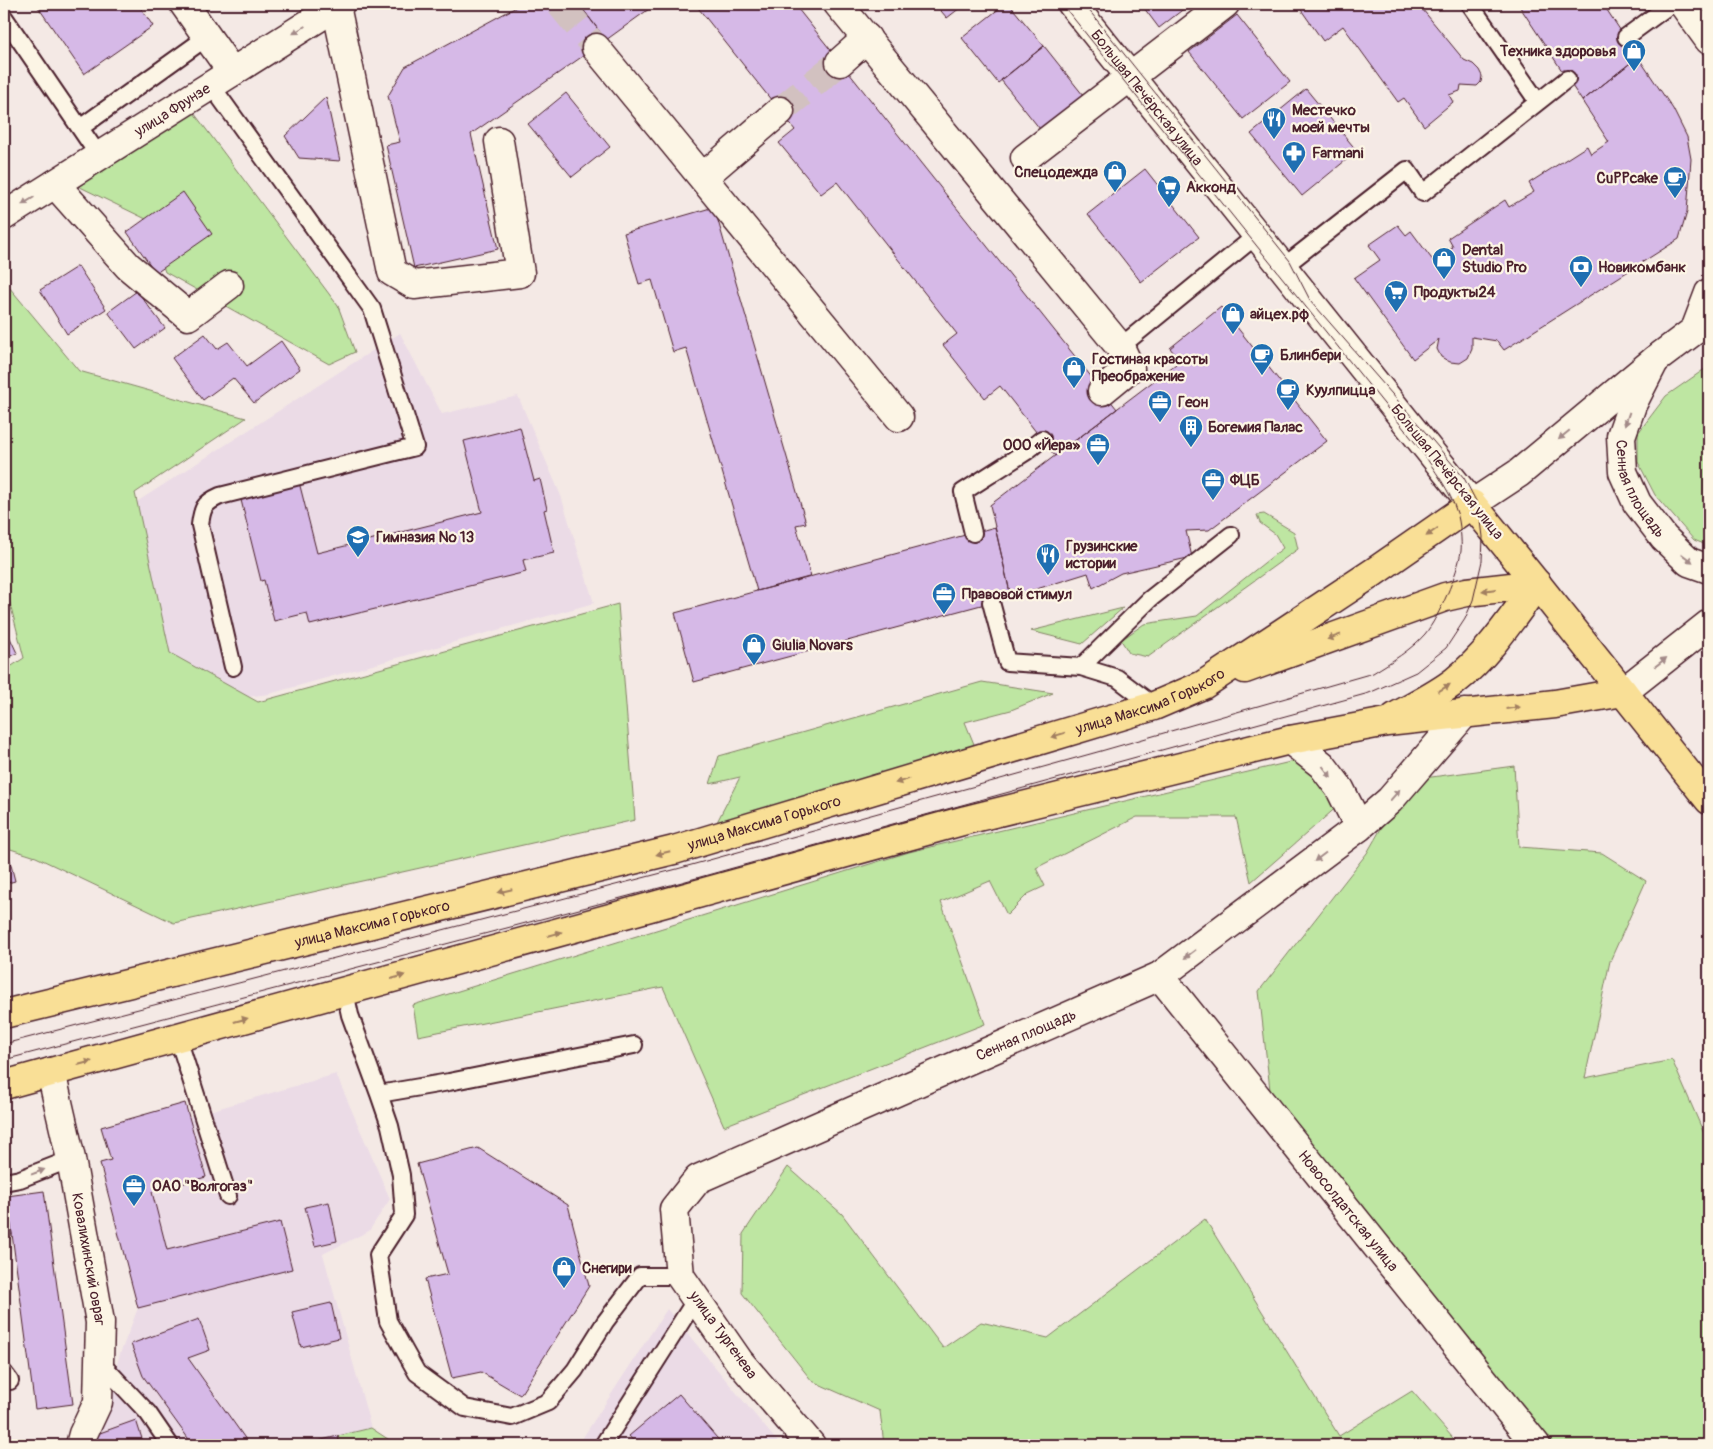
<svg xmlns="http://www.w3.org/2000/svg" width="1713" height="1449" font-family="Pangolin,sans-serif">
<style>
.built{fill:#ebdbe6}
.green{fill:#bee6a2;stroke:#848266}
.building{fill:#d6b9e7;stroke:#4a1f2b}
.lines{fill:none;stroke-linecap:round;stroke-linejoin:round}
.minor-tunnel{stroke:#d2c1c0;stroke-width:28;stroke-dasharray:28 14;stroke-linecap:butt}
.service-casing{stroke:#4a1f2b;stroke-width:20}
.minor-casing{stroke:#4a1f2b;stroke-width:31}
.tertiary-casing{stroke:#4a1f2b;stroke-width:31}
.secondary-casing{stroke:#4a1f2b;stroke-width:31}
.primary-casing{stroke:#4a1f2b;stroke-width:31}
.service{stroke:#fcf5e5;stroke-width:16}
.minor{stroke:#fcf5e5;stroke-width:28}
.tertiary{stroke:#fcf5e5;stroke-width:28}
.secondary{stroke:#fcf5e5;stroke-width:28}
.primary{stroke:#f9df96;stroke-width:28}
.tram{stroke:#4a1f2b;stroke-width:1}
.oneway{fill:#a38a88}
.oneway2{fill:#a27f60}
.labels{text-anchor:middle;dominant-baseline:central;stroke-width:4.5;stroke-linejoin:round;paint-order:stroke}
.poi-label{font-size:15px;font-weight:bold;fill:#4a1f2b;stroke:#fcf5e5;text-anchor:start}
.street-label{font-size:15px;fill:#4a1f2b;stroke:#fcf5e5}
</style>
<rect width="100%" height="100%" fill="#f4e9e5"/>
<filter id="ink" filterUnits="userSpaceOnUse"><feTurbulence type="fractalNoise" baseFrequency=".02" numOctaves="2"/><feDisplacementMap in="SourceGraphic" scale="10" xChannelSelector="R" yChannelSelector="G"/><feConvolveMatrix kernelMatrix="1 2 1 2 8 2 1 2 1" color-interpolation-filters="sRGB"/></filter>
<g filter="url(#ink)">
<path class="built" d="M400 333 442 414 518 396 561 496 594 603 269 694 186 705 121 512Z
M336 1074 390 1199 369 1231 323 1254 371 1428 338 1436 340 1445H90L105 1406 120 1354 138 1308 100 1163 111 1160 101 1127 185 1103 189 1117Z
M667 1309 780 1445H578Z
M4 1435 45 1445H4Z"/>
<path class="green" d="M194 113 338 306 355 352 329 364 165 272 148 220 78 186Z
M4 281 79 371 246 418 135 493 170 653 258 702 618 604 635 820 174 923 36 857 4 847V671L24 658 4 580Z
M1709 366V546L1694 540 1655 495 1638 462V433L1666 396Z
M1264 514 1294 532 1298 549 1148 657 1129 653 1121 640 1144 624 1197 616 1283 548 1275 534 1260 523 1257 515Z
M1123 608 1082 644 1031 631Z
M982 682 1053 693 1011 710 965 722 976 749 717 822 740 777 710 784 719 756Z
M1320 755 1339 805 1251 882 1236 817H1137L1036 868 1045 886 1028 894 1007 915 990 881 941 902 985 1024 724 1126 663 987 418 1036 413 1005 909 852Z
M1514 766 1519 847 1602 853 1646 881 1610 961 1585 1078 1672 1060 1709 1145V1445H1554L1270 1090 1259 991 1367 853 1409 780Z
M788 1167 842 1214 943 1348 981 1322 1048 1338 1205 1219 1339 1436 1412 1391 1459 1445H884L880 1411 812 1381 742 1293 743 1234Z
M371 1428 397 1445H340L338 1436Z"/>
<path class="building" d="M36 4H138L153 26 84 74Z
M522 4H579L606 40 471 134 498 249 414 268 386 145 400 142 388 96 405 67Z
M579 4H656L606 40Z
M695 4H794L1117 409 1055 456 1000 386 985 398 943 345 957 334 837 182 821 194 779 143 795 130Z
M935 4H965L947 18Z
M1005 4H1009L1044 46 998 83 962 38Z
M1141 4H1190L1159 28Z
M1297 4H1418L1464 60 1473 64 1479 70 1482 76 1481 82 1477 86 1461 85 1460 91 1449 95 1453 102 1424 126 1404 98 1398 102 1343 26 1323 41Z
M1518 4H1603L1638 57 1582 101Z
M1237 15 1290 82 1243 119 1189 52Z
M1044 46 1083 95 1040 129 1001 80Z
M1638 57 1673 109 1687 137 1691 159 1687 212 1679 239 1504 350 1497 341 1472 337V349L1468 358 1460 363 1450 362 1441 357 1437 349 1439 339 1413 359 1354 278 1380 260 1369 245 1398 225 1406 235 1411 231 1434 262 1453 247 1448 238 1505 200 1509 207 1534 192 1529 183 1587 146 1591 154 1609 142 1582 101Z
M1306 89 1357 151 1302 196 1251 134Z
M566 93 610 147 572 177 528 124Z
M326 97 340 161 299 158 285 136Z
M1145 169 1199 237 1141 282 1088 214Z
M183 192 212 234 156 273 127 232Z
M714 207 806 523 796 525 811 577 757 591 686 348 673 352 652 280 639 284 624 233Z
M78 266 106 309 67 334 40 290Z
M137 291 165 328 136 349 108 312Z
M1221 307 1327 441 1209 530 1186 531 1192 557 1121 573 1093 588 1088 573 1011 597 990 505 1180 361 1170 348Z
M205 334 217 349 228 342 247 366 281 341 300 369 254 403 233 378 203 400 172 358Z
M520 427 534 481 540 479 547 509 544 510 554 553 523 560 526 572 310 625 307 613 274 621 264 580 261 581 240 496 299 482 317 553 482 512 464 441Z
M995 527 1011 597 694 682 675 613Z
M4 625 17 653 4 659Z
M4 837 15 881 4 884Z
M185 1103 206 1177 152 1192 167 1250 280 1222 292 1269 138 1308 100 1163 111 1160 101 1127Z
M478 1148 568 1205 589 1286 520 1395 481 1372 452 1378 425 1279 448 1274 417 1164Z
M44 1191 73 1404 35 1409 7 1196Z
M329 1202 337 1241 315 1246 305 1207Z
M4 1203H8L12 1235H4Z
M331 1303 339 1338 301 1347 292 1312Z
M199 1319 210 1350 188 1358 249 1444 247 1445H193L143 1376 131 1344Z
M679 1394 723 1445H637L629 1436Z
M136 1420 144 1445H94L97 1434Z
M338 1436 340 1445H301Z"/>
<g class="lines">
<path class="minor-tunnel" d="M560 4 596 48
M780 111 840 62"/>
<g class="service-casing">
<path id="service" d="M4 17 99 156
M1626 37 1671 4
M211 85 372 309 415 447 220 496C204 503 202 508 200 525L233 667
M1538 102 1567 79
M80 128 207 37
M1283 267 1407 170 1423 193 1538 102 1470 4
M1120 347 1257 235
M973 533 963 492 1027 451 1042 439
M991 602 1007 662 1081 667 1117 678 1154 706
M1081 667 1150 599 1231 535
M345 992 350 1015 379 1094 449 1082 634 1045
M178 1038 228 1196
M379 1094 390 1126 401 1175 404 1215 378 1255 388 1321 417 1373 465 1408 512 1417 548 1402 575 1370 605 1322 640 1276H680
M4 1182 20 1179 71 1159
M99 1361 148 1413 170 1445
M4 1373 10 1381
M603 1445 696 1299"/>
</g>
<g class="minor-casing">
<g id="minor">
<path d="M184 4 232 72"/>
<path d="M838 4 1120 347 1130 368 1102 391"/>
<path d="M336 6 392 272 414 285 520 273 499 141"/>
<path d="M596 48 899 417"/>
<path d="M840 62 867 38"/>
<path d="M1025 158 1225 4"/>
<path d="M703 177 780 111"/>
<path d="M55 184 128 266 188 316 229 285"/>
<path id="s1" d="M4 216 340 4"/>
<path id="s2" d="M1655 360 1632 405 1621 436 1623 472 1637 503 1664 538 1689 562 1709 569"/>
<path d="M1290 740 1322 765 1340 789 1359 827"/>
<path id="s3" d="M1160 976 1536 1445"/>
<path id="s4" d="M51 1072 71 1159 100 1322 98 1402 83 1434 80 1445"/>
<path id="s5" d="M811 1445 739 1361 680 1276 674 1209 698 1179 1160 976 1359 827 1390 800 1465 713"/>
</g>
</g>
<g class="tertiary-casing">
<g id="tertiary">
<path id="s6" d="M1072 4 1472 504"/>
<path d="M1683 4 1709 40"/>
<path d="M1695 330 1709 293"/>
</g>
</g>
<g class="secondary-casing">
<path id="secondary" d="M1472 504 1519 473 1655 360 1695 330 1709 323
M1623 692 1709 624"/>
</g>
<g class="primary-casing">
<g id="primary">
<path d="M1245 669 1445 597 1467 592 1537 584"/>
<path d="M1395 717C1414 706 1437 695 1455 681 1489 654 1512 618 1537 584"/>
<path id="s7" d="M4 1014 674 850 1154 706 1203 685 1374 572 1472 504 1537 584 1709 800"/>
<path d="M4 1085 966 820 1290 740 1387 722 1555 704 1623 692"/>
</g>
</g>
<use href="#service" class="service"/>
<use href="#minor" class="minor"/>
<use href="#tertiary" class="tertiary"/>
<use href="#secondary" class="secondary"/>
<use href="#primary" class="primary"/>
<path class="tram" d="M4 1044 677 869 1101 751 1373 673C1392 661 1410 651 1425 634 1439 617 1458 573 1461 551 1462 542 1460 521 1457 513 1450 490 1434 470 1421 450L1062 4
M4 1060 682 882 1369 693 1416 672 1446 648 1465 619 1473 600 1482 561 1483 537 1480 513 1476 501 1464 478 1433 441 1310 300 1290 261 1084 4"/>
</g>
<defs><path id="oneway-solid" d="M-6-.8H1V-3.2L6.5 0L1 3.2V.8H-6Z" transform="scale(1.25)"/></defs>
<g class="oneway">
<use href="#oneway-solid" transform="translate(299 30) rotate(148)"/>
<use href="#oneway-solid" transform="translate(28 201) rotate(148)"/>
<use href="#oneway-solid" transform="translate(1627 419) rotate(109)"/>
<use href="#oneway-solid" transform="translate(1564 435) rotate(140)"/>
<use href="#oneway-solid" transform="translate(1687 558) rotate(36)"/>
<use href="#oneway-solid" transform="translate(1661 662) rotate(-38)"/>
<use href="#oneway-solid" transform="translate(1327 772) rotate(53)"/>
<use href="#oneway-solid" transform="translate(1395 795) rotate(-49)"/>
<use href="#oneway-solid" transform="translate(1320 857) rotate(143)"/>
<use href="#oneway-solid" transform="translate(1190 954) rotate(143)"/>
<use href="#oneway-solid" transform="translate(38 1172) rotate(-21)"/>
</g>
<g class="oneway2">
<use href="#oneway-solid" transform="translate(1432 532) rotate(145)"/>
<use href="#oneway-solid" transform="translate(1489 590) rotate(173)"/>
<use href="#oneway-solid" transform="translate(1334 637) rotate(160)"/>
<use href="#oneway-solid" transform="translate(1444 688) rotate(-31)"/>
<use href="#oneway-solid" transform="translate(1513 708) rotate(-7)"/>
<use href="#oneway-solid" transform="translate(1058 735) rotate(163)"/>
<use href="#oneway-solid" transform="translate(902 781) rotate(163)"/>
<use href="#oneway-solid" transform="translate(663 853) rotate(166)"/>
<use href="#oneway-solid" transform="translate(505 891) rotate(166)"/>
<use href="#oneway-solid" transform="translate(555 934) rotate(-16)"/>
<use href="#oneway-solid" transform="translate(398 977) rotate(-16)"/>
<use href="#oneway-solid" transform="translate(241 1020) rotate(-15)"/>
<use href="#oneway-solid" transform="translate(85 1063) rotate(-15)"/>
</g>
</g>
<defs>
<g id="shop-pin" transform="scale(1.25)"><path d="M0 17L-7.5 6A9.5 9.5 0 1 1 7.5 6Z" fill="#1f6fb2" stroke="#fcf5e5"/><path d="M-5-2.5h2.3a2.7 3.5 0 0 1 5.4 0H5L5.5 6h-11ZM-1.5-2.5h3a1.5 2.3 0 0 0-3 0Z" fill="#fff"/></g>
<g id="restaurant-pin" transform="scale(1.25)"><path d="M0 17L-7.5 6A9.5 9.5 0 1 1 7.5 6Z" fill="#1f6fb2" stroke="#fcf5e5"/><path d="M-5-6h1v4h1v-4h1v4h1v-4h1v5L-1.5 .5V6h-2V.5L-5-1ZM5-6V6H3V1.5H1.5Q1.5-4 5-6Z" fill="#fff"/></g>
<g id="pharmacy-pin" transform="scale(1.25)"><path d="M0 17L-7.5 6A9.5 9.5 0 1 1 7.5 6Z" fill="#1f6fb2" stroke="#fcf5e5"/><path d="M-2-6h4v4h4v4h-4v4h-4v-4h-4v-4h4Z" fill="#fff"/></g>
<g id="cafe-pin" transform="scale(1.25)"><path d="M0 17L-7.5 6A9.5 9.5 0 1 1 7.5 6Z" fill="#1f6fb2" stroke="#fcf5e5"/><path d="M-5.5-4.5H6V0H3Q3 3.5 0 3.5H-2.5Q-5.5 3.5-5.5 0ZM3-3.2v2h1.7v-2ZM-6 4.5H4V6H-6Z" fill="#fff"/></g>
<g id="supermarket-pin" transform="scale(1.25)"><path d="M0 17L-7.5 6A9.5 9.5 0 1 1 7.5 6Z" fill="#1f6fb2" stroke="#fcf5e5"/><path d="M-6-5.5h2.5l.6 2H6L4.5 2H-2.5L-4.4-4H-6ZM-1.5 3.2a1.3 1.3 0 1 0 .1 0ZM3 3.2a1.3 1.3 0 1 0 .1 0Z" fill="#fff"/></g>
<g id="bank-pin" transform="scale(1.25)"><path d="M0 17L-7.5 6A9.5 9.5 0 1 1 7.5 6Z" fill="#1f6fb2" stroke="#fcf5e5"/><path d="M-6-4H6V4H-6ZM0-2.3a2.3 2.3 0 1 0 0 4.6a2.3 2.3 0 1 0 0-4.6Z" fill="#fff"/></g>
<g id="office-pin" transform="scale(1.25)"><path d="M0 17L-7.5 6A9.5 9.5 0 1 1 7.5 6Z" fill="#1f6fb2" stroke="#fcf5e5"/><path d="M-6-3h4V-5.5h4V-3h4V5H-6ZM-1-4.5V-3h2v-1.5ZM-6 0V1H6V0Z" fill="#fff"/></g>
<g id="building-pin" transform="scale(1.25)"><path d="M0 17L-7.5 6A9.5 9.5 0 1 1 7.5 6Z" fill="#1f6fb2" stroke="#fcf5e5"/><path d="M-4-6H4V6H1V3H-1V6H-4ZM-2.5-4.3h1.7v1.8h-1.7ZM.8-4.3h1.7v1.8H.8ZM-2.5-1h1.7V.8h-1.7ZM.8-1h1.7V.8H.8Z" fill="#fff"/></g>
<g id="school-pin" transform="scale(1.25)"><path d="M0 17L-7.5 6A9.5 9.5 0 1 1 7.5 6Z" fill="#1f6fb2" stroke="#fcf5e5"/><path d="M0-5L7-2L0 1L-7-2ZM-4 1L0 2.5L4 1V4Q0 6-4 4Z" fill="#fff"/></g>
</defs>
<g fill-rule="evenodd">
<use href="#shop-pin" x="1634" y="51"/>
<use href="#restaurant-pin" x="1274" y="119"/>
<use href="#pharmacy-pin" x="1294" y="153"/>
<use href="#shop-pin" x="1115" y="172"/>
<use href="#cafe-pin" x="1675" y="178"/>
<use href="#supermarket-pin" x="1169" y="187"/>
<use href="#shop-pin" x="1444" y="259"/>
<use href="#bank-pin" x="1581" y="267"/>
<use href="#supermarket-pin" x="1396" y="292"/>
<use href="#shop-pin" x="1233" y="314"/>
<use href="#cafe-pin" x="1262" y="355"/>
<use href="#shop-pin" x="1074" y="368"/>
<use href="#cafe-pin" x="1288" y="390"/>
<use href="#office-pin" x="1160" y="402"/>
<use href="#building-pin" x="1191" y="427"/>
<use href="#office-pin" x="1098" y="445"/>
<use href="#office-pin" x="1213" y="480"/>
<use href="#school-pin" x="358" y="537"/>
<use href="#restaurant-pin" x="1048" y="555"/>
<use href="#office-pin" x="944" y="594"/>
<use href="#shop-pin" x="754" y="645"/>
<use href="#office-pin" x="134" y="1186"/>
<use href="#shop-pin" x="564" y="1268"/>
</g>
<g class="labels">
<g class="poi-label">
<text x="1616" y="51" text-anchor="end">Техника здоровья</text>
<text x="1292" y="110">Местечко<tspan x="1292" dy="17">моей мечты</tspan></text>
<text x="1312" y="153">Farmani</text>
<text x="1098" y="172" text-anchor="end">Спецодежда</text>
<text x="1658" y="178" text-anchor="end">CuPPcake</text>
<text x="1186" y="187">Акконд</text>
<text x="1462" y="250">Dental<tspan x="1462" dy="17">Studio Pro</tspan></text>
<text x="1598" y="267">Новикомбанк</text>
<text x="1414" y="292">Продукты24</text>
<text x="1250" y="314">айцех.рф</text>
<text x="1280" y="355">Блинбери</text>
<text x="1092" y="359">Гостиная красоты<tspan x="1092" dy="17">Преображение</tspan></text>
<text x="1306" y="390">Куулпицца</text>
<text x="1178" y="402">Геон</text>
<text x="1208" y="427">Богемия Палас</text>
<text x="1080" y="445" text-anchor="end">ООО «Йера»</text>
<text x="1230" y="480">ФЦБ</text>
<text x="376" y="537">Гимназия № 13</text>
<text x="1066" y="546">Грузинские<tspan x="1066" dy="17">истории</tspan></text>
<text x="962" y="594">Правовой стимул</text>
<text x="772" y="645">Giulia Novars</text>
<text x="152" y="1186">ОАО "Волгогаз"</text>
<text x="582" y="1268">Снегири</text>
</g>
<g class="street-label">
<text stroke="none"><textPath href="#s6" startOffset="120">Большая Печёрская улица</textPath></text>
<text stroke="none"><textPath href="#s1" startOffset="199">улица Фрунзе</textPath></text>
<text transform="translate(1447 472) rotate(51)">Большая Печёрская улица</text>
<text stroke="none"><textPath href="#s2" startOffset="141">Сенная площадь</textPath></text>
<text stroke="none"><textPath href="#s7" startOffset="1189">улица Максима Горького</textPath></text>
<text stroke="none"><textPath href="#s7" startOffset="784">улица Максима Горького</textPath></text>
<text stroke="none"><textPath href="#s7" startOffset="379">улица Максима Горького</textPath></text>
<text stroke="none"><textPath href="#s5" startOffset="678">Сенная площадь</textPath></text>
<text stroke="none"><textPath href="#s3" startOffset="301">Новосолдатская улица</textPath></text>
<text stroke="none"><textPath href="#s4" startOffset="191">Ковалихинский овраг</textPath></text>
<text transform="translate(723 1335) rotate(54)">улица Тургенева</text>
</g>
</g>
<rect width="1713" height="1449" fill="none" stroke="#fcf5e5" stroke-width="20"/>
<rect x="10" y="10" width="1693" height="1429" fill="none" stroke="#4a1f2b" stroke-width="2" filter="url(#ink)"/>
</svg>
